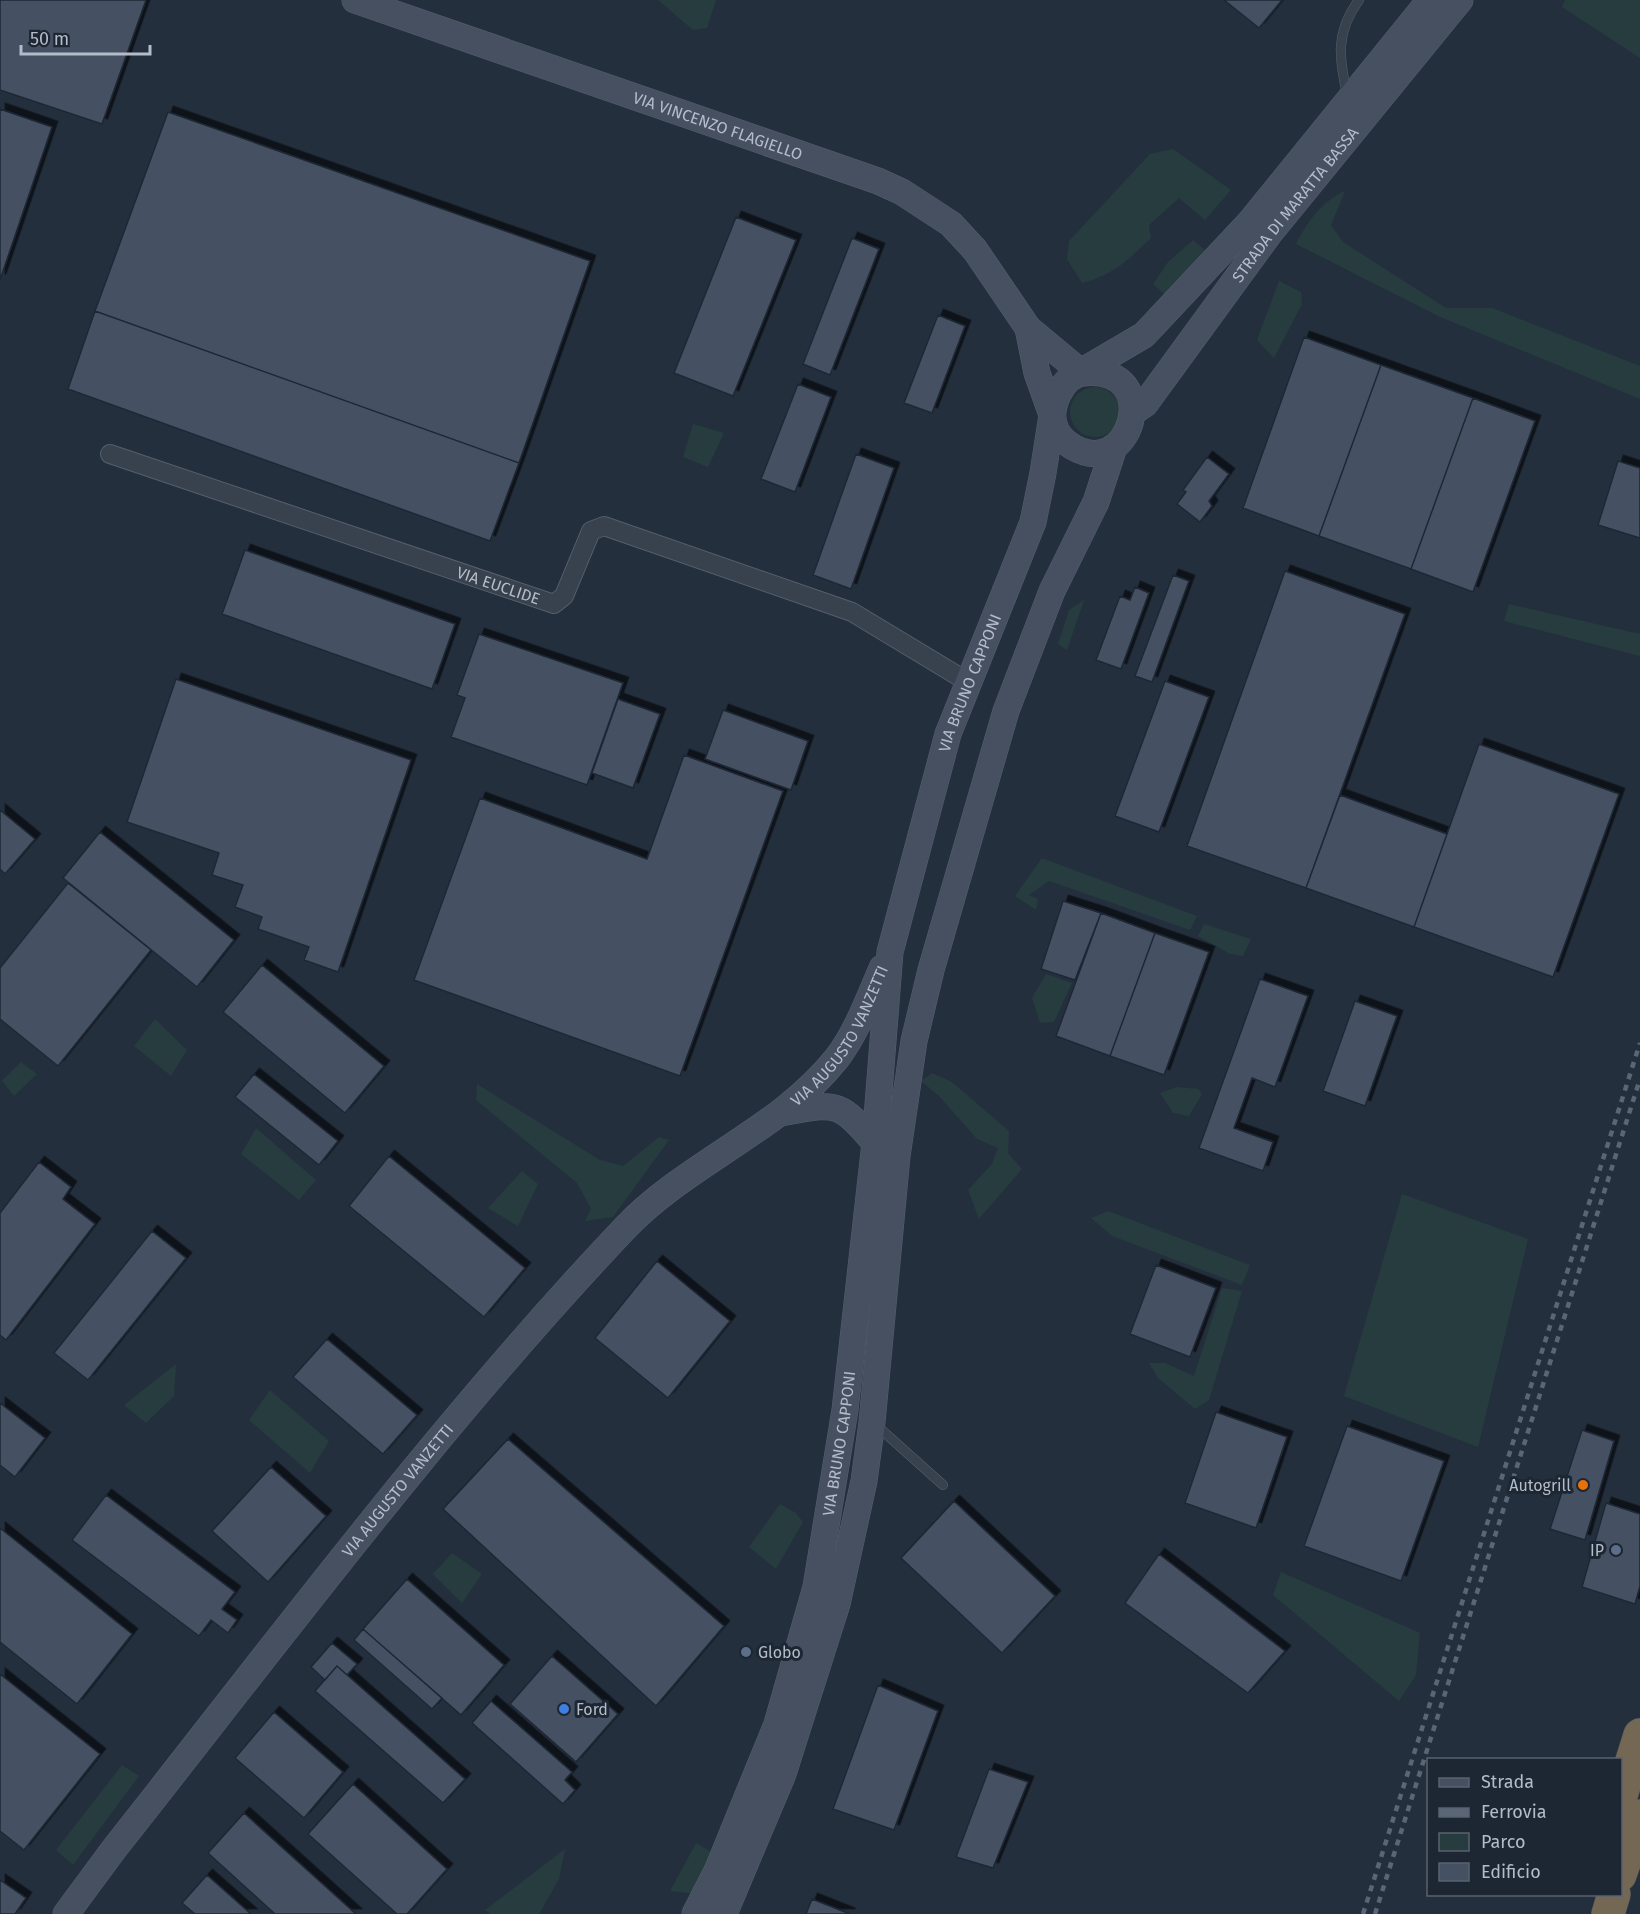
<svg xmlns="http://www.w3.org/2000/svg" width="1640" height="1914" font-family="'Fira Sans',sans-serif">
<style>
.green{fill:#263c3f}
.building{fill:#455162;stroke:#1f2835;stroke-width:1.5;filter:url(#shadow)}
.lines{fill:none;stroke-linecap:round;stroke-linejoin:round}
.lane-casing{stroke:#565f6c;stroke-width:10}
.street-casing{stroke:#565f6c;stroke-width:20}
.secondary-casing{stroke:#565f6c;stroke-width:27}
.highway-casing{stroke:#434c59;stroke-width:34}
.lane{stroke:#38414e;stroke-width:9}
.street{stroke:#38414e;stroke-width:18}
.secondary{stroke:#465061;stroke-width:26}
.highway{stroke:#746855;stroke-width:33}
.rail{stroke:#5a6575;stroke-width:4.5;stroke-dasharray:6 6;stroke-linecap:butt}
.food-dot{fill:#e8710a;stroke:#1d2633;stroke-width:2}
.service-dot{fill:#5c6f8a;stroke:#1d2633;stroke-width:2}
.shop-dot{fill:#3f7fe0;stroke:#1d2633;stroke-width:2}
.labels{text-anchor:middle;dominant-baseline:central;stroke-width:6;stroke-linejoin:round;paint-order:stroke}
.street-label{font-size:16px;fill:#b4bcc9;stroke:#1d2633}
.poi-label{font-size:16px;fill:#b4bcc9;stroke:#1d2633;text-anchor:end}
</style>
<defs>
<filter id="shadow"><feDropShadow dx="5.5" dy="-5.5" stdDeviation="0" flood-color="#0009"/></filter>
</defs>
<rect width="100%" height="100%" fill="#242f3e"/>
<path class="green" d="M658 0H716L707 28 693 30Z
M1565 0H1640V58L1562 7Z
M1173 149 1231 190 1205 220 1179 198 1149 225 1151 238C1127 261 1115 274 1082 283L1067 259 1069 241 1150 154Z
M1345 191 1331 225 1343 242 1446 308H1492L1640 366V399L1438 316 1296 244C1307 222 1322 201 1345 191Z
M1193 240 1206 251 1164 294 1153 284 1168 262Z
M1279 281 1301 292 1302 304 1274 358 1257 340Z
M1070 412a25 25 0 1 1 50 0a25 25 0 1 1-50 0Z
M693 424 724 433 708 467 683 457Z
M1084 600 1067 650 1058 644 1069 610Z
M1509 604 1640 634V656L1504 621Z
M1042 858 1197 916 1190 930 1049 881 1029 895 1038 899 1036 910 1015 896Z
M1204 924 1251 939 1243 956 1230 954 1198 936Z
M1046 974 1072 983 1054 1022 1040 1023 1032 998Z
M155 1019 187 1050 171 1076 134 1046Z
M21 1062 37 1074 14 1096 2 1081Z
M932 1073 952 1082 1009 1131 1008 1153 1022 1169 979 1219 968 1190 992 1164 998 1148 977 1139 939 1096 921 1081Z
M477 1084 600 1160 623 1166 659 1137 669 1140 613 1217 585 1221 591 1209 577 1183 476 1100Z
M1177 1087 1198 1089 1202 1094 1189 1116 1173 1113 1160 1093Z
M256 1128 316 1180 299 1200 241 1154Z
M522 1171 538 1184 518 1226 488 1208Z
M1402 1194 1528 1239 1478 1447 1344 1396Z
M1108 1211 1250 1265 1242 1285 1112 1236 1091 1218Z
M1222 1288 1242 1291 1209 1400 1195 1409 1158 1378 1149 1363H1165L1194 1376Z
M176 1364 174 1396 146 1423 124 1405Z
M270 1390 329 1441 310 1473 249 1420Z
M780 1504 796 1513 803 1522 776 1569 749 1547Z
M452 1553 482 1574 462 1603 433 1574Z
M1281 1572 1420 1633 1416 1675 1399 1701 1273 1595Z
M122 1765 139 1776 73 1865 56 1850Z
M696 1843 713 1853 698 1894 670 1891Z
M565 1849 559 1879 539 1914H491L485 1910Z"/>
<path class="building" d="M0 0H146L102 124 0 90Z
M1224 0H1282L1259 28Z
M0 109 52 127 0 280Z
M168 112 590 261 519 463 95 311Z
M736 217 796 240 733 396 674 373Z
M852 238 879 249 830 375 803 364Z
M95 311 519 463 490 541 68 389Z
M938 315 965 326 932 413 904 403Z
M1304 337 1381 365 1319 536 1243 508Z
M1381 365 1473 398 1411 569 1319 536Z
M798 384 831 397 795 492 761 479Z
M1473 398 1535 421 1473 592 1411 569Z
M856 454 894 468 851 589 813 575Z
M1207 457 1229 474 1209 501 1212 506 1200 522 1177 504 1186 492 1183 490Z
M1618 461 1640 468V538L1598 525Z
M245 550 455 624 432 689 222 614Z
M1285 571 1405 614 1306 888 1187 846Z
M1173 575 1189 581 1152 682 1135 676Z
M1135 587 1149 593 1121 669 1096 660 1120 596 1130 600Z
M479 634 623 683 587 785 451 737 465 698 457 695Z
M176 679 411 760 338 972 304 960 309 947 258 929 262 917 235 907 243 885 212 875 219 853 127 822Z
M1165 681 1209 697 1159 832 1115 816Z
M618 699 660 714 633 788 592 773Z
M723 710 808 741 791 790 705 759Z
M1479 744 1619 794 1553 977 1414 927Z
M684 755 783 791 680 1076 414 980 480 798 647 859Z
M1340 795 1447 834 1414 927 1306 888Z
M0 810 35 839 5 874 0 869Z
M100 832 234 940 197 987 63 878Z
M68 883 151 950 58 1066 0 1019V968Z
M1063 901 1101 913 1075 980 1041 969Z
M1101 913 1155 933 1110 1056 1056 1036Z
M1155 933 1209 952 1164 1075 1110 1056Z
M262 965 384 1066 345 1113 223 1012Z
M1260 979 1308 996 1275 1087 1252 1078 1234 1128 1273 1142 1263 1171 1199 1148Z
M1355 1001 1397 1016 1365 1106 1323 1091Z
M254 1074 338 1141 319 1165 235 1097Z
M389 1156 525 1268 484 1317 349 1206Z
M39 1162 71 1187 63 1199 95 1224 6 1340 0 1335V1213Z
M152 1231 186 1258 88 1380 54 1353Z
M657 1261 730 1321 668 1398 595 1338Z
M1156 1265 1216 1288 1190 1357 1130 1334Z
M327 1339 417 1415 383 1454 293 1377Z
M0 1403 45 1438 15 1477 0 1465Z
M1216 1412 1287 1437 1256 1528 1185 1503Z
M1347 1426 1444 1461 1401 1581 1304 1546Z
M1582 1430 1614 1441 1585 1540 1550 1529Z
M508 1439 724 1626 656 1706 443 1509Z
M271 1467 326 1516 268 1582 212 1531Z
M106 1495 235 1592 222 1609 237 1620 228 1633 211 1620 199 1636 72 1540Z
M954 1501 1055 1596 1002 1653 901 1558Z
M1606 1503 1640 1514V1586L1635 1604 1582 1587Z
M0 1528 132 1634 77 1704 0 1642Z
M1159 1554 1285 1651 1248 1693 1125 1603Z
M407 1579 504 1665 461 1715 363 1629Z
M363 1629 442 1698 432 1709 354 1640Z
M332 1643 357 1664 347 1675 337 1666 325 1680 311 1667Z
M552 1656 618 1714 576 1762 510 1704Z
M337 1666 465 1779 443 1803 315 1691Z
M0 1674 100 1754 24 1850 0 1831Z
M878 1685 938 1711 894 1830 833 1809Z
M491 1701 572 1772 565 1780 575 1790 563 1804 472 1723Z
M274 1712 343 1772 304 1818 235 1758Z
M989 1769 1028 1782 993 1868 956 1857Z
M353 1784 447 1869 407 1914H397L308 1834Z
M244 1813 356 1914H275L208 1853Z
M207 1875 251 1914H195L182 1903Z
M0 1880 26 1898 15 1914H0Z
M812 1899 850 1914H806Z"/>
<g class="lines">
<g class="lane-casing">
<path id="lane" d="M1347 94C1339 59 1335 32 1359 0
M876 1425 943 1485"/>
</g>
<g class="street-casing">
<g id="street">
<path id="s1" d="M110 454 554 604 564 596 591 531 604 526 852 612 968 682"/>
</g>
</g>
<g class="secondary-casing">
<g id="secondary">
<path id="s2" d="M355 0 878 181 902 192 951 224 975 250 1028 328 1082 373"/>
<path d="M1082 373C1168 363 1130 490 1067 443 1044 426 1052 397 1069 379L1144 335 1250 222 1430 0"/>
<path id="s3" d="M1133 412 1145 404 1269 234 1460 0"/>
<path d="M780 1113C835 1104 837 1098 875 1143"/>
<path id="s4" d="M66 1914 114 1849C280 1639 441 1422 625 1228 688 1162 780 1130 837 1058 857 1032 869 998 882 968"/>
<path id="s5" d="M695 1914 717 1871 777 1724 816 1587 845 1410 875 1143 890 952 948 734 1033 522 1043 473 1052 415 1037 373 1028 328"/>
<path d="M724 1914 783 1774 837 1604 864 1481 872 1422 897 1156 914 1041 931 970 1006 711 1052 591 1096 502 1114 447"/>
</g>
</g>
<g class="highway-casing">
<path id="highway" d="M1620 1799 1640 1735
M1620 1875 1640 1816
M1608 1914 1614 1894"/>
</g>
<use href="#lane" class="lane"/>
<use href="#street" class="street"/>
<use href="#secondary" class="secondary"/>
<use href="#highway" class="highway"/>
<path class="rail" d="M1363 1914 1640 1043
M1375 1914 1640 1079"/>
</g>
<circle class="food-dot" cx="1583" cy="1485" r="6"/>
<g class="service-dot">
<circle cx="1616" cy="1550" r="6"/>
<circle cx="746" cy="1652" r="6"/>
</g>
<circle class="shop-dot" cx="564" cy="1709" r="6"/>
<g class="labels">
<g class="street-label">
<text stroke="none"><textPath href="#s2" startOffset="384">VIA VINCENZO FLAGIELLO</textPath></text>
<text stroke="none"><textPath href="#s3" startOffset="264">STRADA DI MARATTA BASSA</textPath></text>
<text stroke="none"><textPath href="#s1" startOffset="410">VIA EUCLIDE</textPath></text>
<text stroke="none"><textPath href="#s5" startOffset="1270">VIA BRUNO CAPPONI</textPath></text>
<text stroke="none"><textPath href="#s4" startOffset="1178">VIA AUGUSTO VANZETTI</textPath></text>
<text stroke="none"><textPath href="#s5" startOffset="495">VIA BRUNO CAPPONI</textPath></text>
<text stroke="none"><textPath href="#s4" startOffset="538">VIA AUGUSTO VANZETTI</textPath></text>
</g>
<g class="poi-label">
<text x="1571" y="1485">Autogrill</text>
<text x="1604" y="1550">IP</text>
<text x="758" y="1652" text-anchor="start">Globo</text>
<text x="576" y="1709" text-anchor="start">Ford</text>
</g>
</g>
<rect x="1427" y="1758" width="195" height="138" fill="#1d2633" stroke="#59626f" stroke-width="1.5"/>
<rect x="1439" y="1778" width="30" height="9" fill="#465061" stroke="#59626f" stroke-width="1.5"/>
<text x="1481" y="1788" font-size="18" fill="#b4bcc9">Strada</text>
<rect x="1439" y="1808" width="30" height="9" fill="#5a6575" stroke="#59626f" stroke-width="1.5"/>
<text x="1481" y="1818" font-size="18" fill="#b4bcc9">Ferrovia</text>
<rect x="1439" y="1833" width="30" height="18" fill="#263c3f" stroke="#59626f" stroke-width="1.5"/>
<text x="1481" y="1848" font-size="18" fill="#b4bcc9">Parco</text>
<rect x="1439" y="1863" width="30" height="18" fill="#455162" stroke="#59626f" stroke-width="1.5"/>
<text x="1481" y="1878" font-size="18" fill="#b4bcc9">Edificio</text>
<path d="M21 45v9h129v-9" fill="none" stroke="#b4bcc9" stroke-width="3"/>
<text x="30" y="45" font-size="18" fill="#b4bcc9" stroke="#1d2633" stroke-width="4.5" paint-order="stroke">50 m</text>
</svg>
